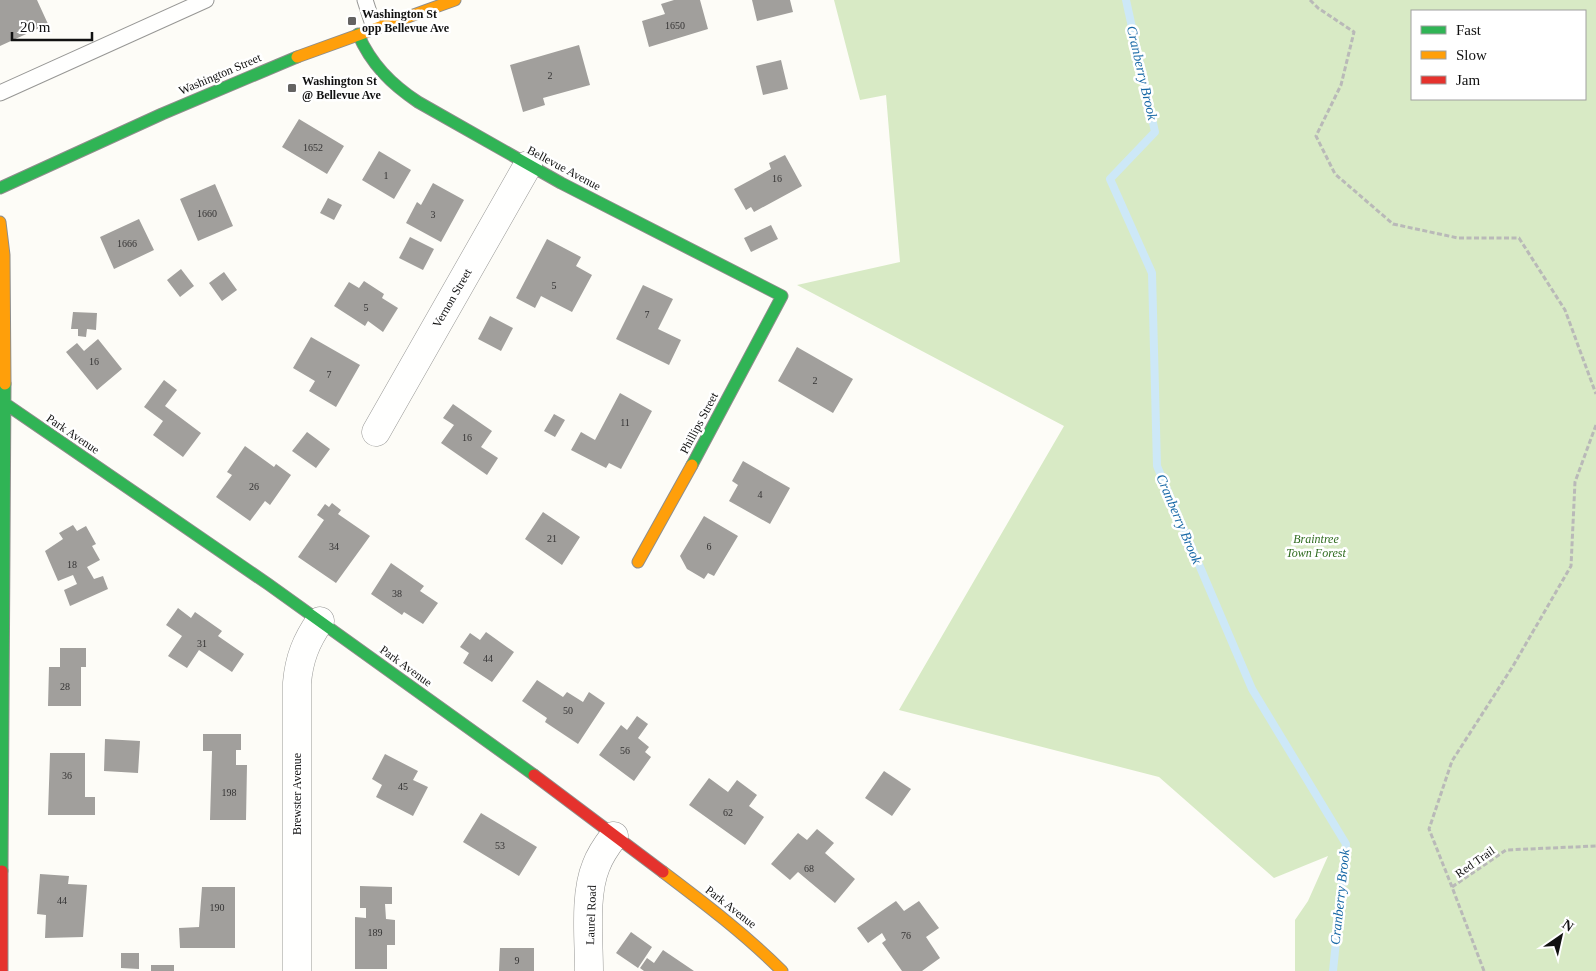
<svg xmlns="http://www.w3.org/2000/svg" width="1596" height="971" font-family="'Times New Roman',serif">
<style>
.forest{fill:#d8eac5;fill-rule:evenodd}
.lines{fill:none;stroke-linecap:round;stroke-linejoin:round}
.stream{stroke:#cde8f7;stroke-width:8}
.building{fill:#a19f9c}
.lane-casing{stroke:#979795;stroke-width:17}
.street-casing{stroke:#979795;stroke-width:29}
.fast-casing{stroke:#8e8d8b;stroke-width:13}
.slow-casing{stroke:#8e8d8b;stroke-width:13}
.jam-casing{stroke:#8e8d8b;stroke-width:13}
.path{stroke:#b9b9b8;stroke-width:3;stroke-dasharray:5 2.5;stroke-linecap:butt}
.lane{stroke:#fffffe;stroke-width:15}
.street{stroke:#fffffe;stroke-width:28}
.fast{stroke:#30b455;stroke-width:11}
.slow{stroke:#ff9f0a;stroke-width:11}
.jam{stroke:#e5322d;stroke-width:11}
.poi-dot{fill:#646362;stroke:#fff;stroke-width:2}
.labels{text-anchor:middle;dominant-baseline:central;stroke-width:5;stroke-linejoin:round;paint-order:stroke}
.number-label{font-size:10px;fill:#353434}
.poi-label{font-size:12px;font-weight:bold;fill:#111;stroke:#fff;text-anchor:start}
.street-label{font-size:12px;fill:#111;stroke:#fff}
.park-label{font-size:12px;font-style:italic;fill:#2f6b1f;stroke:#fff}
.water-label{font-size:14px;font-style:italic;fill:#1768a6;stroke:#fff}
</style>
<rect width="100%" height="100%" fill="#fdfcf7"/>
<path class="forest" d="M834 0H1596V971H1295V920L1308 901 1328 856 1274 878 1159 777 899 710 1064 426 797 285 900 262 886 95 860 100ZM1412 11H1585V99H1412Z"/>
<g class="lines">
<path class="stream" d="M1126 0 1155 132 1110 179 1152 273 1157 466 1252 689 1346 844 1333 971"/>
</g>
<path class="building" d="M0 0H37L48 24 0 46Z
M674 0H700L708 29 649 47 642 21 665 14 661 4Z
M752 0H790L793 12 757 21Z
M579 45 590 85 543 98 545 105 523 112 510 65Z
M781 60 788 89 763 95 756 66Z
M299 119 344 146 327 174 282 147Z
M379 151 411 170 394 199 362 180Z
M785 155 802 186 754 212 751 207 746 210 734 189 771 169 769 163Z
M433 183 464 200 441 242 406 223 417 202 421 205Z
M215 184 233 226 198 241 180 199Z
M328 198 342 205 334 220 320 213Z
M139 219 154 250 114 269 100 237Z
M771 225 778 239 751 252 744 238Z
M410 237 434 249 423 270 399 258Z
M547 239 581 257 576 266 592 275 572 312 541 296 535 308 516 298Z
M181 269 194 286 180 297 167 280Z
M224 272 237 290 222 301 209 283Z
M364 281 384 294 382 298 398 308 383 332 368 321 365 326 334 306 349 282 359 288Z
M643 285 673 299 658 329 681 340 669 365 616 339Z
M73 312 97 313 96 330 87 329 86 337 78 336V329H71Z
M490 316 513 328 501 351 478 339Z
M311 337 360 365 336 407 309 391 315 381 293 368Z
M98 339 122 369 97 390 66 352 77 343 84 351Z
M797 347 853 379 833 413 778 381Z
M164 380 177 390 165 406 201 433 183 457 153 435 163 421 144 407Z
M620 393 652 411 621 469 609 463 606 468 571 450 581 432 595 440Z
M453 404 492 431 481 447 498 458 487 475 441 443 454 425 443 418Z
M554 414 565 420 555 437 544 431Z
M307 432 330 449 316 468 292 451Z
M245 446 274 467 276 464 291 475 270 505 265 501 250 521 216 497 232 475 227 472Z
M743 461 790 488 770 524 729 501 738 485 732 481Z
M332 503 341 510 338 514 370 536 336 583 298 557 324 520 317 515 325 504 329 507Z
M543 512 580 537 562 565 525 539Z
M704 516 738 536 714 576 708 573 704 579 687 569 680 556Z
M73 525 77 531 86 526 96 544 92 546 100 560 87 567 94 579 103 576 108 589 70 606 64 590 77 584 73 575 58 581 45 551 63 539 59 533Z
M391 563 424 586 420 591 438 603 423 624 404 612 402 615 371 594Z
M178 608 191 618 195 612 222 631 218 636 244 654 232 672 199 650 187 668 168 656 182 636 166 625Z
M486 632 514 652 492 682 463 663 469 653 460 647 470 633 480 640Z
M60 648H86V667H81V706H48L49 667H60Z
M537 680 563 697 567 692 583 702 589 692 605 703 578 744 545 722 547 718 522 701Z
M637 716 648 724 638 738 649 747 645 752 651 757 634 781 599 755 621 725 627 730Z
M203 734H241V750H236V765H247L246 820H210L212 751H203Z
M105 739 140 741 138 773 104 771Z
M50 753H85V797H95V815H48Z
M385 754 418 771 413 780 428 787 413 816 376 797 382 785 372 779Z
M884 771 911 789 892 816 865 798Z
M709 778 728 792 737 780 757 795 749 806 764 817 745 845 689 805Z
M481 813 537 847 519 876 463 842Z
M817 829 834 843 825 853 855 879 835 903 798 872 790 880 771 864 798 833 807 840Z
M40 874 69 876 68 884 87 885 83 937 45 938 46 915 37 914Z
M360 886 392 887V904H385L386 919 395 920V945H387V969H355V917L366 918V908H360Z
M202 887H235V948H180L179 928 199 927Z
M896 901 904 911 919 901 939 928 926 937 940 958 922 971H902L882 943 886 940 882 933 868 943 857 928Z
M631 932 652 947 638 968 616 953Z
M500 948H534V971H499Z
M663 950 694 971H644L640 968 647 958 654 963Z
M121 953H139V969L121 968Z
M151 965H174V971H151Z"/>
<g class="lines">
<g class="lane-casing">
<path id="lane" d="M365 0 374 28
M0 93 206 0"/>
</g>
<g class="street-casing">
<path id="street" d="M376 432 528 165
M297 971V683C299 659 306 641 320 621
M589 971C589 939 584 895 596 866 600 855 607 845 614 836"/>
</g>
<g class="fast-casing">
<path id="fast" d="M358 34C371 64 391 84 418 102L561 183 782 296 692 465
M0 188 162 114 297 57
M0 400 268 584 534 775
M2 871 5 384"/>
</g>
<g class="slow-casing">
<path id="slow" d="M297 57 455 0
M0 222 4 255 5 384
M638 562 692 465
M663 872C704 903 745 934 782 971"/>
</g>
<g class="jam-casing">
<path id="jam" d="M534 775 663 872
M2 871V971"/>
</g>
<path class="path" d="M1310 0 1318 8 1354 32 1341 85 1316 136 1335 174 1393 224 1458 238H1519L1565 310 1596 394
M1452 887 1429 829 1452 761 1513 666 1571 566 1575 482 1596 425
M1484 971 1452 887 1506 850 1596 846"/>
<use href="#lane" class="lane"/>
<use href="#street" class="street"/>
<use href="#fast" class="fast"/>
<use href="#slow" class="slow"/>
<use href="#jam" class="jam"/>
</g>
<g class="poi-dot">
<rect x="347" y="16" width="10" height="10" rx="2.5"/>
<rect x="287" y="83" width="10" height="10" rx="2.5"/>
</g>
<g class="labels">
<g class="number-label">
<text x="675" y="25">1650</text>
<text x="550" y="75">2</text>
<text x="313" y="147">1652</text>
<text x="386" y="175">1</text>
<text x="777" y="178">16</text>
<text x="207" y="213">1660</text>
<text x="433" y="214">3</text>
<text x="127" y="243">1666</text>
<text x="554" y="285">5</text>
<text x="366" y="307">5</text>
<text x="647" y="314">7</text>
<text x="94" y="361">16</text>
<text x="329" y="374">7</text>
<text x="815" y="380">2</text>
<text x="625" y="422">11</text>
<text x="467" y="437">16</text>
<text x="254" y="486">26</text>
<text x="760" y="494">4</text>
<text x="552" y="538">21</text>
<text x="334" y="546">34</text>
<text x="709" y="546">6</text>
<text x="72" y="564">18</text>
<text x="397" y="593">38</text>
<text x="202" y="643">31</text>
<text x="488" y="658">44</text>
<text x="65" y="686">28</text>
<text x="568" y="710">50</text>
<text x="625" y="750">56</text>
<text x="67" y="775">36</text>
<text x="403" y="786">45</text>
<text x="229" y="792">198</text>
<text x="728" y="812">62</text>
<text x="500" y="845">53</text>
<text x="809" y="868">68</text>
<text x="62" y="900">44</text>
<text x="217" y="907">190</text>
<text x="375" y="932">189</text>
<text x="906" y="935">76</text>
<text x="517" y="960">9</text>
</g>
<g class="poi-label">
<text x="362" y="14">Washington St<tspan x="362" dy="14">opp Bellevue Ave</tspan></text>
<text x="302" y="81">Washington St<tspan x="302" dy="14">@ Bellevue Ave</tspan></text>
</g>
<g class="street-label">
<text transform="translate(220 74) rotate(-23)">Washington Street</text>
<text transform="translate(564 168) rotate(28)">Bellevue Avenue</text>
<text transform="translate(452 298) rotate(-60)">Vernon Street</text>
<text transform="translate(699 423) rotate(-62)">Phillips Street</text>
<text transform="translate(73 434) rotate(34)">Park Avenue</text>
<text transform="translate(406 666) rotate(36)">Park Avenue</text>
<text transform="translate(297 794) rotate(-90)">Brewster Avenue</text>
<text transform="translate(1475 862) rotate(-35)">Red Trail</text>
<text transform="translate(731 907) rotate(38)">Park Avenue</text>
<text transform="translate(591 915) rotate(-88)">Laurel Road</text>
</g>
<g class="park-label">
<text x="1316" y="539">Braintree<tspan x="1316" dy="14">Town Forest</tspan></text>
</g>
<g class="water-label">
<text transform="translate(1142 73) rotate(77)">Cranberry Brook</text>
<text transform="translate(1179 519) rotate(67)">Cranberry Brook</text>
<text transform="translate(1340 897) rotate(-84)">Cranberry Brook</text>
</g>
</g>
<rect x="1411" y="10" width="175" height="90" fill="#ffffff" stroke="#a0a0a0"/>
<rect x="1421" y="26" width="25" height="8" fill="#30b455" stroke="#a0a0a0"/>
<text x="1456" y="35" font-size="15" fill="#111111">Fast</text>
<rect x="1421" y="51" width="25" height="8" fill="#ff9f0a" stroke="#a0a0a0"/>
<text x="1456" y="60" font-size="15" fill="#111111">Slow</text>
<rect x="1421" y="76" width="25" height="8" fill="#e5322d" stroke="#a0a0a0"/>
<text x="1456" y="85" font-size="15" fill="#111111">Jam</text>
<g transform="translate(1561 936) rotate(34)" stroke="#ffffff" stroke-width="4" paint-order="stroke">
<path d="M0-4L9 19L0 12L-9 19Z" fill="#111111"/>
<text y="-8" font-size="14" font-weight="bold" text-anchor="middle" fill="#111111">N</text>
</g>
<path d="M12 32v8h80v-8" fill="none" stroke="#111111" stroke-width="2.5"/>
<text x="20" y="32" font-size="15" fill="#111111" stroke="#ffffff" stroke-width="4" paint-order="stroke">20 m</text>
</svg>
